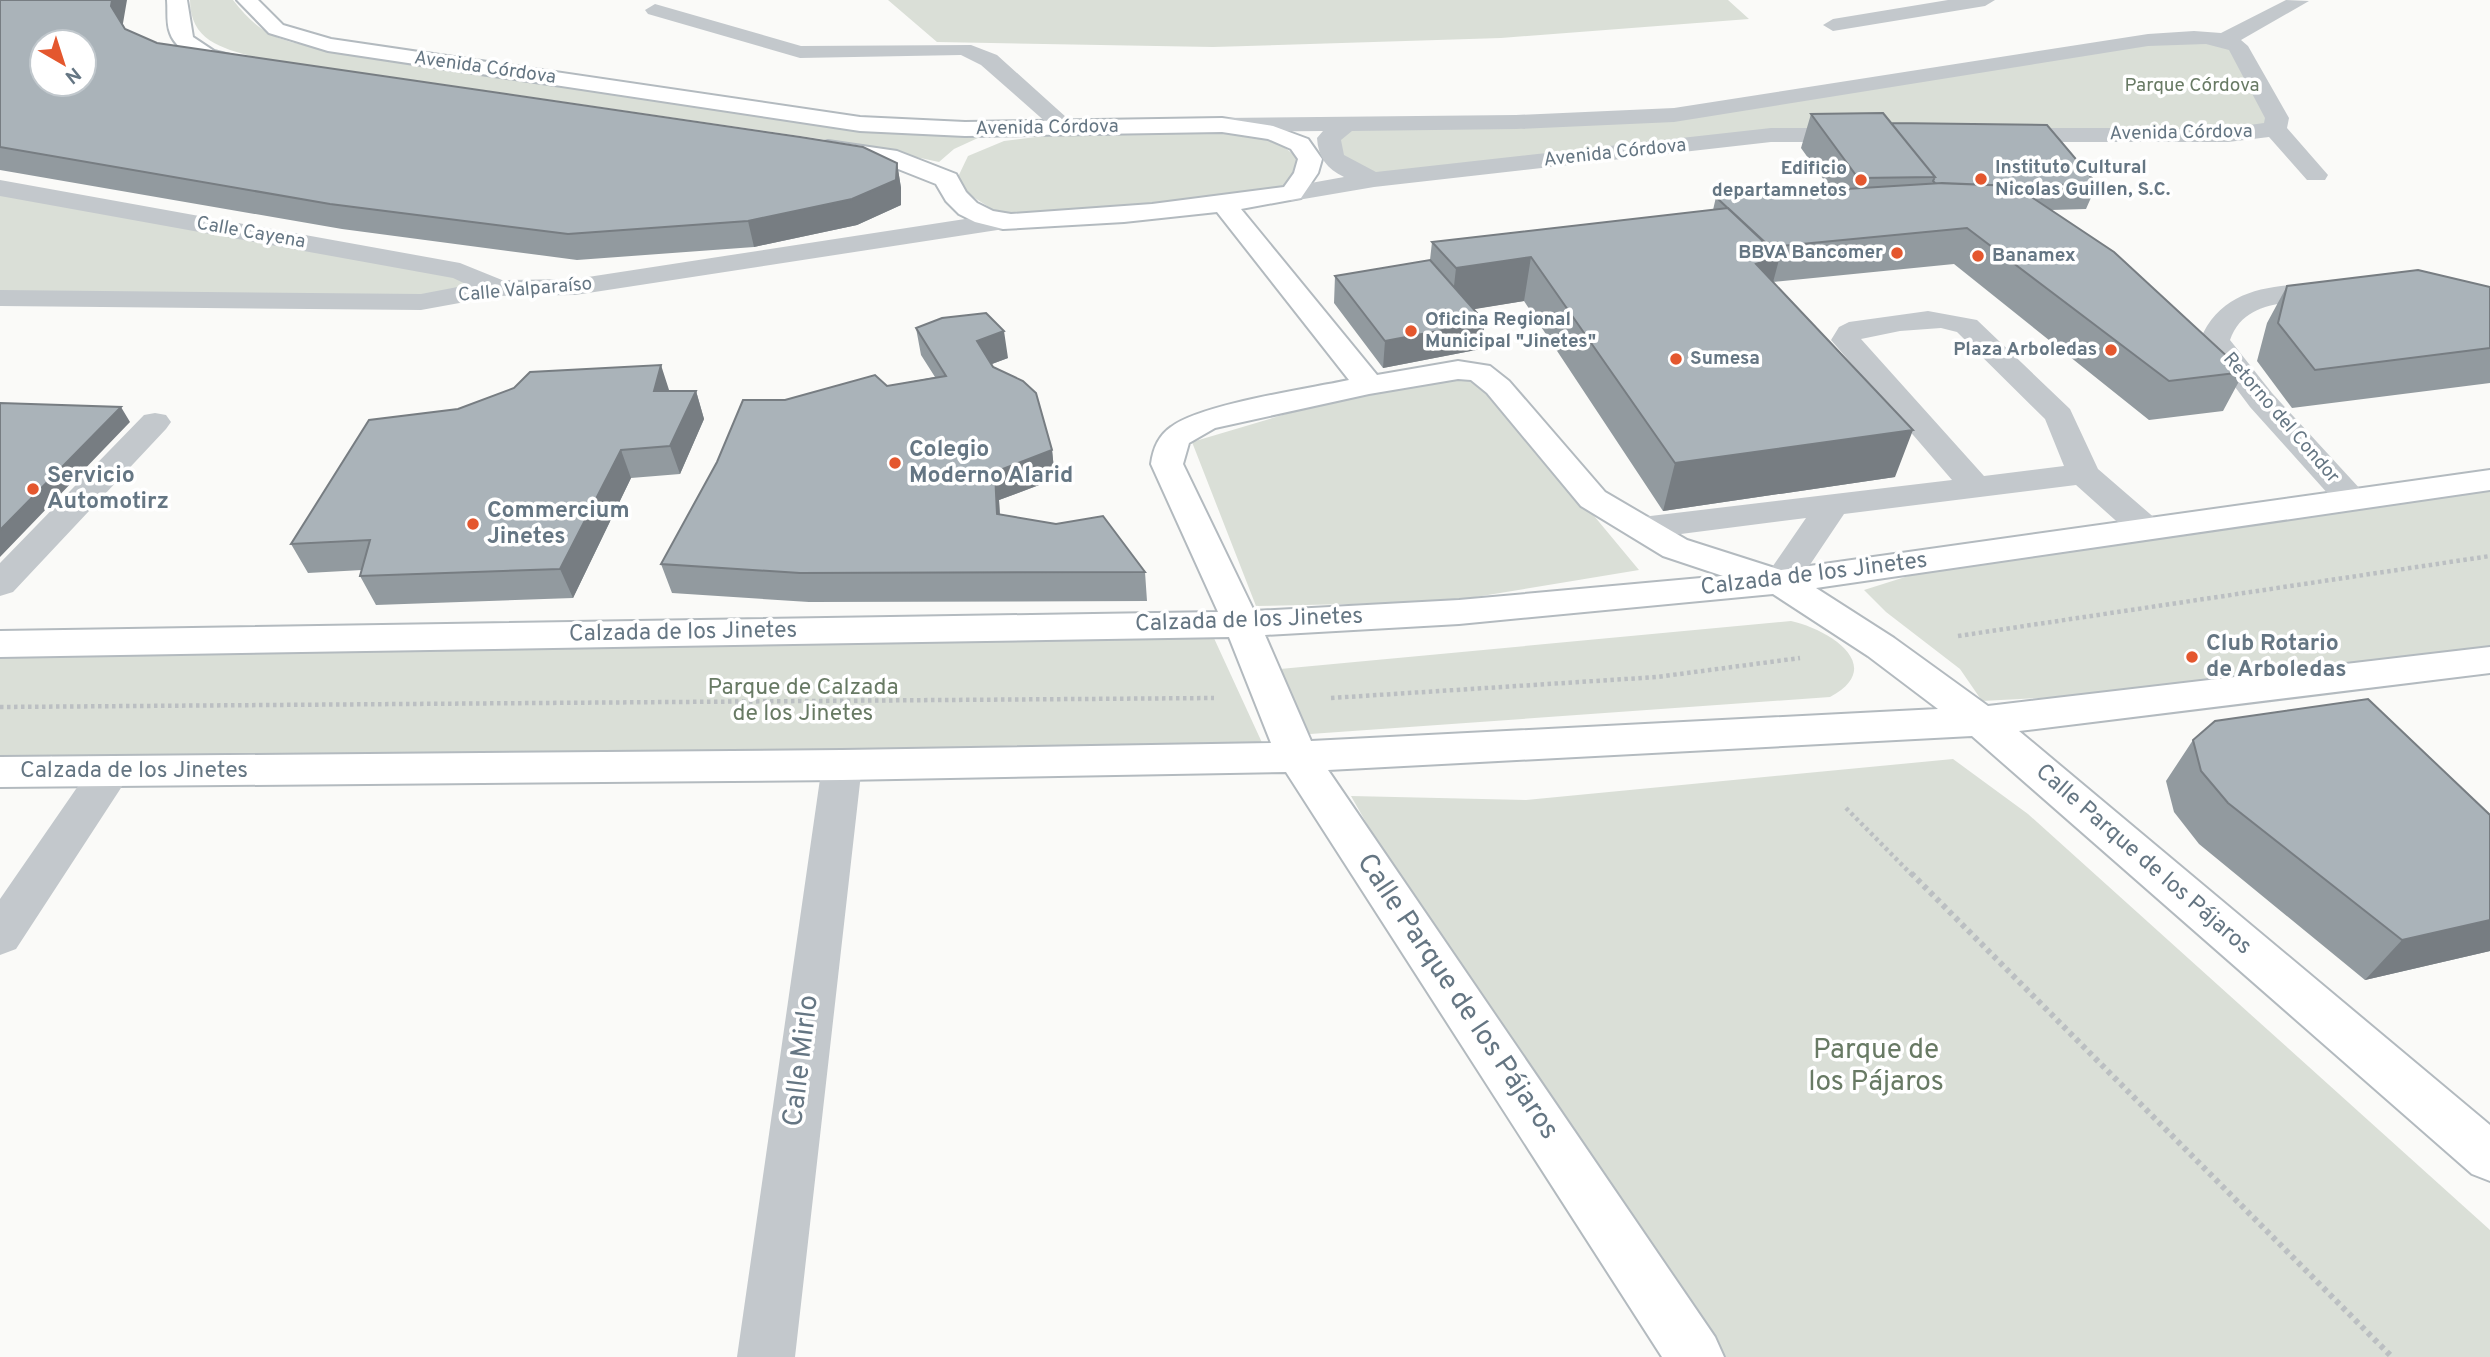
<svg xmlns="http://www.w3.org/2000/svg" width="2490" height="1357" font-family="Overpass,sans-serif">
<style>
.green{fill:#dadfd7}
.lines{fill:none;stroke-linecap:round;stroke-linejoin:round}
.secondary-casing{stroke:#b3babf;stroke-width:4}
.path-far1{stroke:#bbbfc2;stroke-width:4.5;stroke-dasharray:3.5 3.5;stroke-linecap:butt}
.path{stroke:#bbbfc2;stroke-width:6;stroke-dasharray:4.5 4.5;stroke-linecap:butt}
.lane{fill:#c3c8cc;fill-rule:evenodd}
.street{fill:#c3c8cc;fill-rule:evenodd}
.secondary{fill:#fff;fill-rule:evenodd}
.wall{fill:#929a9f}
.shaded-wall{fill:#777d82}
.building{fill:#aab3b9;stroke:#777d82;stroke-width:2;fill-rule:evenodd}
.poi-dot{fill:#e4572e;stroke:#fff;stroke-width:2.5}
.labels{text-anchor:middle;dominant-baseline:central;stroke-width:7;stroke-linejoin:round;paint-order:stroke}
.far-street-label{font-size:19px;fill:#657683;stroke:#fff}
.far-park-label{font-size:19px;fill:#687a64;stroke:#fff}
.far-poi-label{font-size:19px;font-weight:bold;fill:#657683;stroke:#fff;text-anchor:start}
.poi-label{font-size:23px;font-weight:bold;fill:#657683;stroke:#fff;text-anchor:start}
.street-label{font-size:23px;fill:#657683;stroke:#fff}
.park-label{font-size:23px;fill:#687a64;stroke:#fff}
.near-street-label{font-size:28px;fill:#657683;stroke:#fff}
.near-park-label{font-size:28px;fill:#687a64;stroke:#fff}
</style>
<rect width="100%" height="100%" fill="#fafaf8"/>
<path class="green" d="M190 0H233C262 37 280 41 325 49L836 124 991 132 954 149 939 162 855 144 254 57C221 48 190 40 190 0Z
M888 0H1728L1749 19 1501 38 1213 47 937 42Z
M2195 39 2232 47 2271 128 1771 134 1375 178 1343 165 1334 139 1348 127 1675 116 2105 50Z
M1067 133C1126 133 1206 125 1263 139 1278 142 1289 150 1300 160L1285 192 1219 202 1004 217 961 189 957 179 968 156 1004 141Z
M0 191 454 274 482 288 420 297 0 291Z
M1477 375 1639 570 1445 602 1256 606 1192 442 1373 388Z
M2490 486V654L2140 693 1982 701 1960 669 1886 612 1864 590 1940 566Z
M1791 621C1828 629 1888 666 1830 697L1296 735 1280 669Z
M1213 636 1264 747 0 764V650Z
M1953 759 2028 814 2490 1230V1357H1726L1418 914 1351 796 1526 800Z"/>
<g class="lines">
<g class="secondary-casing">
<path id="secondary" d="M167 0H187L193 37 214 51 250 60 253 65 250 70C227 75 178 57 170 33 166 23 168 11 167 0Z
M237 0H258L283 25 331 39 860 117 965 122 1222 118 1273 126 1308 139 1322 159 1318 173 1301 198 1241 209 1377 375 1458 361 1490 366 1509 381 1605 492 1687 540 1781 570 2490 470V490L1816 588 1894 638 1988 706 2490 647V673L2019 731 2490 1125V1181L2472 1174 1972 736 1328 770 1715 1337 1724 1357H1662L1286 772 842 780 0 787V757L842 750 1271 743 1229 637 0 657V631L1218 612 1151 464C1153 449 1158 436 1171 427 1201 404 1307 389 1349 380L1217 212 1124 222 1003 229 975 222 959 214 946 201 936 184 883 163 828 155 820 153 816 148 820 143 828 141 897 151 956 174 966 192 977 203 993 211 1011 214 1152 204 1284 187 1294 173 1298 159 1291 149 1268 139 1222 132 965 136 860 131 328 51 269 33ZM1458 379 1471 380 1487 393 1581 506 1663 556 1723 576 1459 600 1254 611 1183 464 1189 443 1215 428 1369 394ZM1773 594 1868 656 1938 709 1311 741 1265 635 1459 624Z"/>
</g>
<path class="path-far1" d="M1958 636 2490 556
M1331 698 1657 677 1800 658
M0 707 1214 698
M1846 808 1912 875"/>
<path class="path" d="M1911 873 2392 1357"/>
<path class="lane" d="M1928 311 1977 320 2070 409 2098 469 2157 520 2162 528 2157 536 2145 539 2133 536 2076 485 1844 514 1793 590 1780 594 1767 590 1762 582 1806 518 1642 539 1630 536 1625 528 1630 520 1642 517 1952 480 1831 340 1839 327 1849 322ZM1941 328 1957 332 2045 419 2064 466 1984 476 1861 339 1900 331Z"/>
<path class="street" d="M1948 0H1995L1985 6 1833 31 1823 25 1833 19Z
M2286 0 2309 1 2241 40 2248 46 2289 118 2287 128 2328 175 2325 180H2307L2269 137 2228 142H2005L1997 140 1993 135 1997 130 2005 128H2228L2264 123 2265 118 2229 50 2206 44 2148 46 1674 122 1516 129 1352 131 1341 140 1344 155 1376 172 1771 128H1857L1865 130 1869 135 1865 140 1857 142H1771L1374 187 1292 201 1283 198 1279 193 1283 188 1344 177C1327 169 1318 157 1317 138L1323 131 1222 132 1214 130 1210 125 1214 120 1222 118 1516 115 1674 108 2148 34 2194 31 2221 33Z
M655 4 801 46 971 45 997 55 1077 127 1073 132H1057L981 65 961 55 800 58 648 14 645 10Z
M0 180 460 263 502 280 575 279 1004 213 1013 216 1017 221 1013 226 1004 229 575 295 498 296 421 310 0 306V290L421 294 468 285 453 278 0 196Z
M2335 282 2345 284 2349 290 2345 296C2305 306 2247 292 2230 340L2272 393 2362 491 2367 498 2362 505 2350 508 2338 505 2250 407 2200 340C2224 282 2281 286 2335 282Z
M155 413 166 415 171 422 166 429 13 592 0 596V563L144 415Z
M842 750 856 754 862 765 795 1357H737L822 765 828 754Z
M111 756 126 760 132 771 16 949 0 955V899L96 760Z"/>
<use href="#secondary" class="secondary"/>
</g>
<path class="wall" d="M0 0 123 25 125 29 157 43 897 163 901 188V205L857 225 754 247 577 260 342 229 0 170Z
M1811 114 1891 123 2097 184 2086 209 2051 210 2244 372 2223 411 2149 420 1954 264 1773 282 1895 477 1663 511 1524 301 1473 309 1485 322 1481 349 1383 368 1334 303 1335 276 1430 260 1432 242 1713 210 1716 197 1831 190 1801 148Z
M2287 286 2490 287V383L2292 408 2257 361 2267 323Z
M916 328 1008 358 992 364 1052 450 1055 479 999 500 1000 514 1145 572 1147 601 809 602 672 593 661 564 785 400 887 386 935 377 921 355Z
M669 391H696L704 419 680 474 631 478 573 598 376 605 360 576 362 570 308 573 291 544 458 409Z
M2193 740 2490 951 2365 980 2199 844 2174 812 2166 781Z"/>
<path class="shaded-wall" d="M112 0H127L122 29 111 6Z
M897 163 901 188V205L857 225 754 247 748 221Z
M1780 256 1768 301 1756 264Z
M1531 257 1524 301 1451 313 1456 268Z
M1485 322 1481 349 1383 368 1385 341Z
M1004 331 1008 358 981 368 977 341Z
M661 365 670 393 654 391Z
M696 391 704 419 680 474 670 446Z
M121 407 130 422 0 557V530Z
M1913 430 1895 477 1663 511 1675 463Z
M621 450 631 478 573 598 560 569Z
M1052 450 1055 479 999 500 1001 542 997 514 995 472Z
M2490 920V951L2365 980 2402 940Z"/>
<path class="building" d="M0 0H112L111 6 125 29 157 43 800 137 863 147 897 163 896 180 852 199 748 221 568 234 330 204 0 147ZM42 42H84V84H42Z
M1883 113 1935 177 1858 178 1811 114Z
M1891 123 2047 125 2097 184 2015 186 1935 183 1933 181 1935 177Z
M1942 183 2015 186 2114 252 2244 372 2169 381 1967 228 1769 247 1716 197Z
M1728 208 1780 256 1756 264 1913 430 1675 463 1531 257 1456 268 1432 242Z
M1430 260 1485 322 1385 341 1335 276Z
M2418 270 2490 287V348L2315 370 2278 323 2287 286Z
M986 313 1004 331 977 341 993 367 1023 381 1036 393 1052 450 995 472 997 514 1056 524 1103 516 1145 572 800 573 661 564 717 462 743 400H785L875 375 887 386 946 376 916 328 942 318Z
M661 365 654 391H696L670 446 621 450 560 569 360 576 370 540 291 544 369 420 458 409 514 388 530 372Z
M0 403 121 407 0 530Z
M2368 699 2490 815V920L2402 940 2228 803 2201 771 2193 740 2215 721Z"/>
<g class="poi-dot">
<circle cx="1981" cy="179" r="7"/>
<circle cx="1861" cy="180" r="7"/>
<circle cx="1897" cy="253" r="7"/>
<circle cx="1978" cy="256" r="7"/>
<circle cx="1411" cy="331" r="7"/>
<circle cx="2111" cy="350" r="7"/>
<circle cx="1676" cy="359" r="7"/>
<circle cx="895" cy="463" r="7"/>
<circle cx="33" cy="489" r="7"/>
<circle cx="473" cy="524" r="7"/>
<circle cx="2192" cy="657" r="7"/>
</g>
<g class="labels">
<g class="far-street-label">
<text transform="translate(485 68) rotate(8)">Avenida Córdova</text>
<text transform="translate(1047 128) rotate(-1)">Avenida Córdova</text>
<text transform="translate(2181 133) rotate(-1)">Avenida Córdova</text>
<text transform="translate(1615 153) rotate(-6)">Avenida Córdova</text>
<text transform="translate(251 233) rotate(10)">Calle Cayena</text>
<text transform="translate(525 290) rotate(-5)">Calle Valparaíso</text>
<text transform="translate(2281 418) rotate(49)">Retorno del Condor</text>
</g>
<g class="far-park-label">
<text x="2192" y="86">Parque Córdova</text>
</g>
<g class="far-poi-label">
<text x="1995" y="168">Instituto Cultural<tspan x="1995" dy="22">Nicolas Guillen, S.C.</tspan></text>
<text x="1847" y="169" text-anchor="end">Edificio<tspan x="1847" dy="22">departamnetos</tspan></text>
<text x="1883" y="253" text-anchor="end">BBVA Bancomer</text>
<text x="1992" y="256">Banamex</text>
<text x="1425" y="320">Oficina Regional<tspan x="1425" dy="22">Municipal "Jinetes"</tspan></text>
<text x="2097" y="350" text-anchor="end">Plaza Arboledas</text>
<text x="1690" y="359">Sumesa</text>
</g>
<g class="poi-label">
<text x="909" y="450">Colegio<tspan x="909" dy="26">Moderno Alarid</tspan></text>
<text x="47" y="476">Servicio<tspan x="47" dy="26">Automotirz</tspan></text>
<text x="487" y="511">Commercium<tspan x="487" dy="26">Jinetes</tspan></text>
<text x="2206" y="644">Club Rotario<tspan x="2206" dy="26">de Arboledas</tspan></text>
</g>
<g class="street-label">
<text transform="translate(1814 575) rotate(-7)">Calzada de los Jinetes</text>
<text transform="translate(1249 621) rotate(-2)">Calzada de los Jinetes</text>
<text transform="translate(683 633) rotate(-1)">Calzada de los Jinetes</text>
<text x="134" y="771">Calzada de los Jinetes</text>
<text transform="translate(2143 860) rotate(41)">Calle Parque de los Pájaros</text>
</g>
<g class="park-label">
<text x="803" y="688">Parque de Calzada<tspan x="803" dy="26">de los Jinetes</tspan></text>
</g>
<g class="near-street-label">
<text transform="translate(1457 997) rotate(56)">Calle Parque de los Pájaros</text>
<text transform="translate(802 1061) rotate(-83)">Calle Mirlo</text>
</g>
<g class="near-park-label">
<text x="1876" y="1051">Parque de<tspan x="1876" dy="32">los Pájaros</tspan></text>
</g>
</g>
<g transform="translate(63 63) rotate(141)"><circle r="33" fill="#ffffff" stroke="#c1c8cd" stroke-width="2"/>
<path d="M0-5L12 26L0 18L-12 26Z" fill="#e4572e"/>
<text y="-10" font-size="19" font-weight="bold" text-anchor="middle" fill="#657683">N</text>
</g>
</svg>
